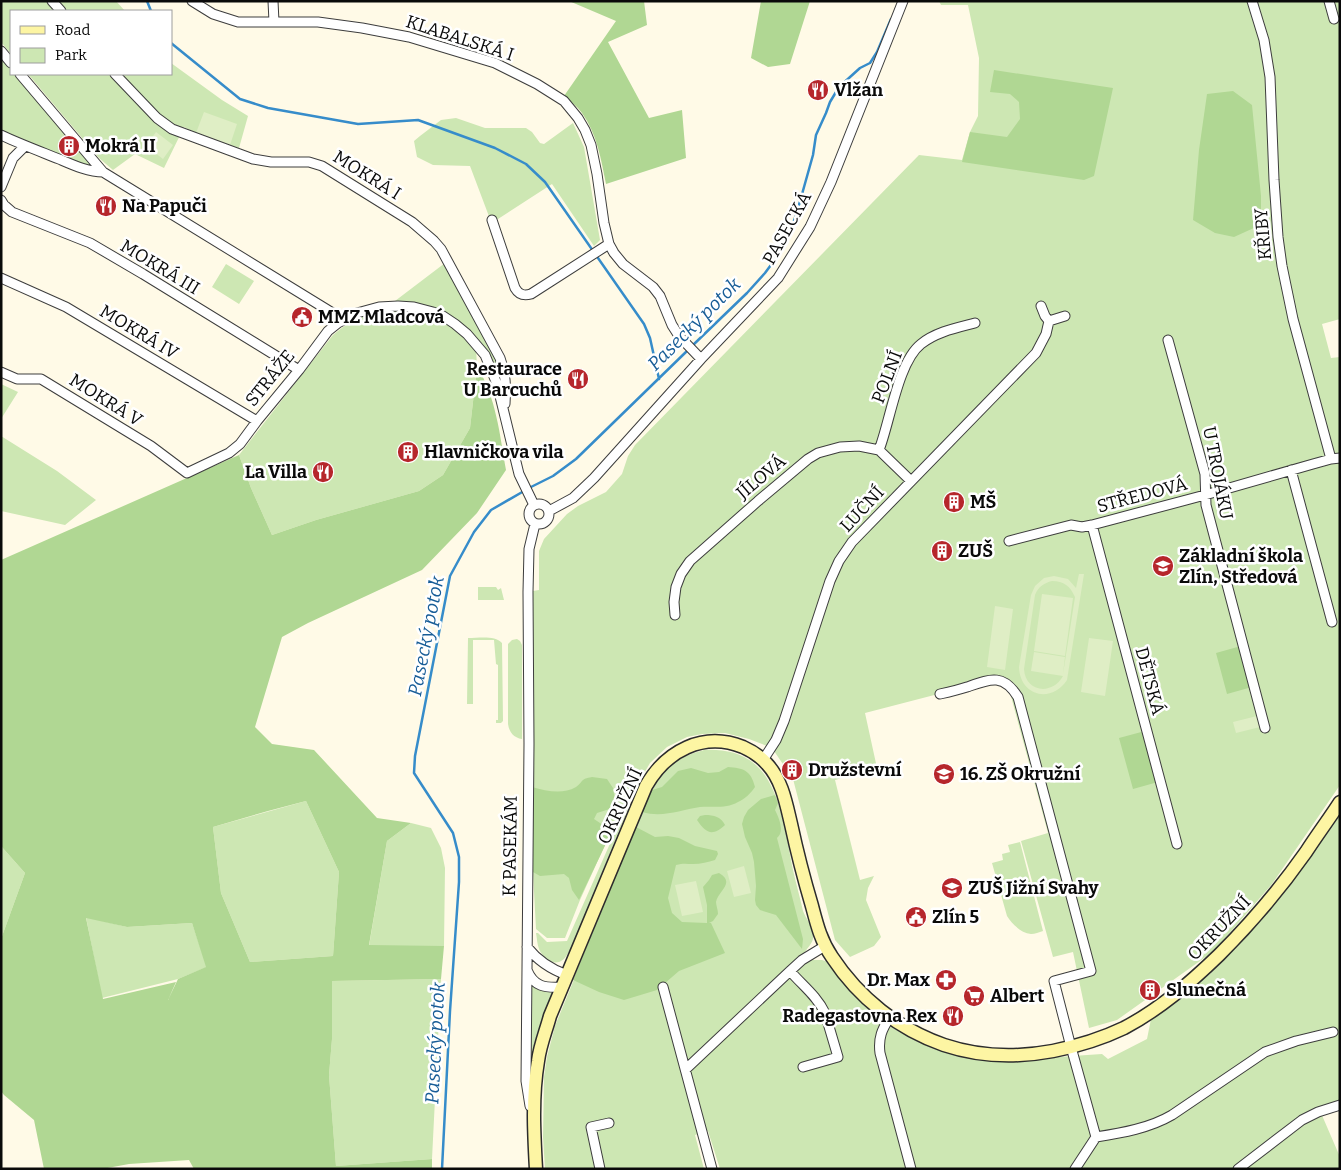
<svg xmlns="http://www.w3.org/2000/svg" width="1341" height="1170" font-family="Bitter,serif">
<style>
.green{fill:#cde7b3}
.forest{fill:#b0d793;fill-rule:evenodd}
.pitch{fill:#dfeec5;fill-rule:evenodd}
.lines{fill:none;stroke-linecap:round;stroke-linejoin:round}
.stream{stroke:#368cca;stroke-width:2.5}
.street-casing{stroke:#3d3d3d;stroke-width:11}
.secondary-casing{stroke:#2c2c2c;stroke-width:15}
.street{stroke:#fff;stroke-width:9}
.secondary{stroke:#fdf5a3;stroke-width:12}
.labels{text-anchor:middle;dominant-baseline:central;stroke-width:5;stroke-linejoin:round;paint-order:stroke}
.street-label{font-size:18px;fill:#0a0a0a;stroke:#fff}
.poi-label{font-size:18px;font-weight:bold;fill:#0a0a0a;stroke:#fff;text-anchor:start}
.water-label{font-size:19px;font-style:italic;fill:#185d97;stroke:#fff}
</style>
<rect width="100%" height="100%" fill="#fffae7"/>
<path class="green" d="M1 1H116L125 11H11V54L1 42Z
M939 1H1340V319L1322 324 1331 358 1340 357V785L1272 884 1214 951 1117 1020 1089 1028 1073 952 1053 957 1021 841 1048 833 1006 678 1000 676 969 686 865 713 877 768 835 780 860 880 874 876 868 888 866 900 881 937 874 946 850 957 835 940 793 779 772 748 749 739 725 733 702 734 687 737 667 747 650 763 639 782 627 804 620 782 625 801 580 900 565 938H547L536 929 533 872 531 861 532 765H534L533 594V591L539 590V551L544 539 567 514 578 506 606 492 622 474 628 456 635 445 919 155 962 160 970 132 978 116 979 58 968 5H941Z
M1 57 11 69V74H15L93 166 91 168 1 131Z
M171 63 222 100 248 116 239 148 196 133 184 127 164 168 135 154 113 170 99 158 28 74H171Z
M456 118 485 128H526L532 132 540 143 544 144 573 123 584 147 600 240 594 246 552 184 498 219 495 218 490 219 470 166 433 165 417 157 414 141 420 136 441 120Z
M445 263 499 364 501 371V383L490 357 480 341 455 320 442 311 422 304 395 301Z
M226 264 254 281 239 304 212 287Z
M390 310H410L428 314 443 321 457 329 476 348 477 367 470 428 443 475 419 491 316 520 272 535 251 488 239 455 333 335C352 319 366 314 390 310Z
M1 384 18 392 1 419Z
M1 436 57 471 96 500 65 525 1 511Z
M478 587H496L498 590 501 588 504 600H478Z
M468 638C479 638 495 635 502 643L503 721 501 723H496V720H498V665L496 664 494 640H473V704H467Z
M517 639 520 641 522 645V739C514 738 509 732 508 724V644L512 640Z
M704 750C725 749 745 753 760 769 781 792 787 840 793 870 796 884 800 897 803 911 806 919 813 926 813 936 814 942 808 947 805 952L814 960H822L828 962 852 992 866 1007 882 1019V1023L885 1029 891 1027 918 1042 946 1052 1043 1058 1102 1054 1108 1059 1147 1039 1151 1019 1210 974 1258 924 1300 871 1340 813V1108L1321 1113 1340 1157V1169H720L708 1131 695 1135 704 1169H545L543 1137 544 1077 547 1057 555 1026 649 796C663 770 673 758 704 750Z
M306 801 339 872 333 956 250 962 221 893 213 827Z
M627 805 629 806 574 942C571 947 568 955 564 959 554 968 543 958 539 949 537 944 537 938 536 933H538L547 942 567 941Z
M411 823 431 828 441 848 445 868 444 946H369L387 841Z
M1020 842 1043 931C1039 932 1035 934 1031 934 1021 933 1012 924 1007 916L992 863 1003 860 1002 854 1010 852 1008 845Z
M1 846 25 873 1 939Z
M86 917 127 927 192 923 207 967 178 979 102 998Z
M441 979 432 1159 336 1166 329 1075 332 1039V981Z
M531 985 539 989 553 993 537 1034 530 1060Z"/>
<path class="forest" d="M569 1H644L647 25 608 42 649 118 682 110 686 158 606 184C601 159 597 134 582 113 577 106 570 101 564 96L616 21Z
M761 1H810L790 64 768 67 751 58Z
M994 70 1113 88 1094 176 1084 180 962 162 970 132 1007 137 1020 119 1019 102 1010 94 990 92Z
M1233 91 1252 105 1261 196V216L1256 227 1234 237 1215 233 1193 220 1199 150 1207 94Z
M477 367C496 396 500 436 506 470L477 513 422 570 308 623 282 637 255 727 272 744 314 750 377 818 411 823 387 841 369 945 444 946 441 979 332 981V1039L329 1075 336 1166 432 1159V1169H194L189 1160 129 1164 102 1169H44L34 1120 4 1095 1 1091V939L25 873 1 846V560L239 455 251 488 272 535 316 520 419 491 443 475 470 428ZM306 801 339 872 333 956 250 962 221 893 213 827 268 811ZM86 918 127 927 192 923 206 967 178 979 168 1000 176 982 103 999Z
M1241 646 1252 687 1227 694 1216 653Z
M1145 731 1158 782 1133 789 1119 738Z
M728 767C743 768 751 770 755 787 751 793 745 799 738 802 726 809 713 806 700 807 680 810 663 818 642 812L652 790 662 787 678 771 691 768 708 773 719 772Z
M592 777 607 779 613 788 616 807 597 813 594 819 612 831 579 900 572 890 569 878 564 874 540 876 533 872 531 860 532 787C547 791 562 795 576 787 584 781 580 779 592 777Z
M775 795 778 803 775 810C779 818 785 832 777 838L803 939 802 949 776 915 760 910 756 905 755 900 756 886 754 862 752 853 745 837 742 824 744 817 748 810 761 799Z
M705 815C714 815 721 817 725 825 712 837 706 833 697 820L700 816Z
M636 827 655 837 668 836 679 838 695 846 717 851 718 854 715 860C708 862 701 864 693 864 687 864 683 863 676 865L668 898 672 913 682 922 707 923V905L703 887 709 880 712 875 719 873C736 883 718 891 716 902 716 905 718 910 718 914L713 921 709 923H711L725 953 679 971 657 990 624 1000 599 992 573 980Z"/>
<path class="pitch" d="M204 112 237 124 230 145 196 133Z
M156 132 173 145 163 159 146 146Z
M1079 574H1084L1067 680C1051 704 1020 696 1019 667L1031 595 1035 586 1044 578 1054 576 1068 579 1076 588ZM1052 581C1064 581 1070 586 1075 597L1063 674 1065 657 1034 652 1031 671 1063 676C1052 696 1025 692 1024 669L1035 595C1038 587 1044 583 1052 581Z
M1042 594 1073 598 1065 656 1034 651Z
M995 606 1013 609 1005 670 987 667Z
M1089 638 1113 641 1105 696 1081 692Z
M1257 716 1260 727 1236 733 1233 722Z
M744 866 751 893 734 897 727 871Z
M696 881 703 912 682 916 675 885Z"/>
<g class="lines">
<path class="stream" d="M147 1 151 11
M171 43 240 99 268 108 358 124 418 120 495 148 526 164 545 182 644 324 650 338 659 379
M692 346 747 293 765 273 782 250 791 230 797 212 813 155 816 135 826 113 830 102 839 87 860 68 870 63 877 52 891 19
M529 488 553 476 576 459 688 350
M442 1169 450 1011 459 882V857L453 833 414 773 415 756 450 576 474 532 491 510 524 491"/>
<g class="street-casing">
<path id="street" d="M52 1 61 11
M192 1 213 14 238 22H318L362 28 409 37 495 63 537 84 564 101 578 118 585 130 591 145 597 174 604 223 609 244 614 253 623 264 653 287 660 296 672 325 679 336 701 359
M273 1 274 22
M1252 1 1264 40 1270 77 1274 180 1278 237 1282 266 1293 319 1331 459
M1329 1 1334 19
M1 51 11 63
M20 74 103 172 331 312 341 321
M115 74 157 118 172 129 253 159 271 162H309L322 166 412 222 434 241 441 249 500 358C506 375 506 386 505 404
M1 135C20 144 39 151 59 159 73 165 88 172 103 172
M1 187 13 158 25 146
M1 200 4 205 12 212 90 243 143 274 299 370
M492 220 515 288C519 295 524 296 531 294L609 244
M1 278 66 307 257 421
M1041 306 1045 316 1049 321
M1049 321 1065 316
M1168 340 1205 474 1206 505 1265 728
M1 372 17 379H41L151 446 187 473 229 453 240 444 257 421 299 370 328 331 338 323 357 313 379 307 398 306 414 307 433 312 443 316 455 324 467 334 485 355 497 384 519 474 534 505
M879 450C890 422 898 362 921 344 936 332 956 328 975 323
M1291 470 1332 622
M529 514a10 10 0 1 1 20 0a10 10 0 1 1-20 0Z
M549 511 573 498 594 478 701 359 778 278 810 227 831 182 903 1
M1092 525 1177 844
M1009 541 1071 525 1082 527 1092 525 1205 495 1313 464 1331 459 1340 458
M675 615 674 602 676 587 681 574 690 561 758 501 808 459 818 453 840 447 859 446 879 450 911 481
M940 694C949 692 958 690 967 687 990 679 1003 673 1018 697L1091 971 1054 981 1071 1047 1096 1137 1075 1169
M763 760 776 740 784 721 830 581 839 561 852 542 1036 353 1046 334 1049 321
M527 947C538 961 550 969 567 975
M527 970C534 987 545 988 562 987
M790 971C802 985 817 996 825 1013L838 1057 803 1067
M663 987 712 1169
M890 1017C882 1029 878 1038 880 1053L911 1169
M686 1069 790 971 802 960 825 946
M530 1106 526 1081 529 744 528 592 529 549 535 524
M1096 1137C1122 1133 1150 1128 1172 1115L1265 1052 1296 1041 1333 1032
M600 1169 591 1127 609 1123
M1238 1169 1302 1120 1318 1112 1340 1105"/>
</g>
<g class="secondary-casing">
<path id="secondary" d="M536 1169C534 1133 532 1096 538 1061 540 1045 546 1031 550 1016L646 786C666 751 703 731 743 747 752 751 760 756 767 764 782 780 786 803 791 824 797 852 804 879 812 906 817 925 821 941 832 957 859 998 898 1029 944 1045 980 1057 1016 1058 1053 1051 1078 1046 1101 1039 1124 1028 1160 1009 1190 983 1219 955 1251 923 1280 889 1306 852 1317 835 1329 819 1340 802"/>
</g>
<use href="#street" class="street"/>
<use href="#secondary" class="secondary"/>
</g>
<defs>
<g id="restaurant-disc" transform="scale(1.125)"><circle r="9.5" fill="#b6262b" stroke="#fff"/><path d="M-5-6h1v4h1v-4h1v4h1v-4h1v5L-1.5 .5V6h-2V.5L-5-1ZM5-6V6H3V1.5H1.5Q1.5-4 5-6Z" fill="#fff"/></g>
<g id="building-disc" transform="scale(1.125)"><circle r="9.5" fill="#b6262b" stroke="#fff"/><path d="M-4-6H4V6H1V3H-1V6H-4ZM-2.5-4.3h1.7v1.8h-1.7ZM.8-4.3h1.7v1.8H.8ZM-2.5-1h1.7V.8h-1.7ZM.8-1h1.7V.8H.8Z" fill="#fff"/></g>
<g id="civic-disc" transform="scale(1.125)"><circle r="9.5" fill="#b6262b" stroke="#fff"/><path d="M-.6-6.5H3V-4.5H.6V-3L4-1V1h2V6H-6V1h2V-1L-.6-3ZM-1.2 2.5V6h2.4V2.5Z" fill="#fff"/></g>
<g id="school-disc" transform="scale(1.125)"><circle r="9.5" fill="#b6262b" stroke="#fff"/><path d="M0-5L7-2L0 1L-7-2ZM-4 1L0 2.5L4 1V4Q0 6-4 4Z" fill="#fff"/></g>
<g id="pharmacy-disc" transform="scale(1.125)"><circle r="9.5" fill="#b6262b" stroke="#fff"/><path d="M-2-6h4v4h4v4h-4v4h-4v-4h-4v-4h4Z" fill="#fff"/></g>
<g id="supermarket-disc" transform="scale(1.125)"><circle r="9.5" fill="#b6262b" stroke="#fff"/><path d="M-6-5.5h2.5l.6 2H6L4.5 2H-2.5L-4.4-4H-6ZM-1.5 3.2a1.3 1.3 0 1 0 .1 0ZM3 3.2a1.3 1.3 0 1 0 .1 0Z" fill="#fff"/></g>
</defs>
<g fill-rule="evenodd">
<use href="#restaurant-disc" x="818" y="90"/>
<use href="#building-disc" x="69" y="146"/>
<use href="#restaurant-disc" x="106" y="206"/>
<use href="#civic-disc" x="302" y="317"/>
<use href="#restaurant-disc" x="578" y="379"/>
<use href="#building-disc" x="408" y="452"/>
<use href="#restaurant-disc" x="323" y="472"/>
<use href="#building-disc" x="954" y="502"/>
<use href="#building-disc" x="942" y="551"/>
<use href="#school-disc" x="1163" y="566"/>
<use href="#building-disc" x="792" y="770"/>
<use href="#school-disc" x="944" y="774"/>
<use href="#school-disc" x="952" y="888"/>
<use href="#civic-disc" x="916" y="917"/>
<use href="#pharmacy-disc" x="946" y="980"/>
<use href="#building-disc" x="1150" y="990"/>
<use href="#supermarket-disc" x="974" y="996"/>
<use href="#restaurant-disc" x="953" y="1016"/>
</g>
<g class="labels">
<g class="street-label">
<text transform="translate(460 38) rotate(18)">KLABALSKÁ I</text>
<text transform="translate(367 175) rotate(32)">MOKRÁ I</text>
<text transform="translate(787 228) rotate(-61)">PASECKÁ</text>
<text transform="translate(1263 234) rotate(-95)">KŘIBY</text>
<text transform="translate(160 267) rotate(31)">MOKRÁ III</text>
<text transform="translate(139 332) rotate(31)">MOKRÁ IV</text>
<text transform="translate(887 377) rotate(-69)">POLNÍ</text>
<text transform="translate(270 378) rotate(-51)">STRÁŽE</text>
<text transform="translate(106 400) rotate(32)">MOKRÁ V</text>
<text transform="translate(1218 473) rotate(79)">U TROJÁKU</text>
<text transform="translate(761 477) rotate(-40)">JÍLOVÁ</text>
<text transform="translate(1142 495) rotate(-15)">STŘEDOVÁ</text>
<text transform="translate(862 509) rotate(-47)">LUČNÍ</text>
<text transform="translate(1150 681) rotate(75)">DĚTSKÁ</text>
<text transform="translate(620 806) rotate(-65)">OKRUŽNÍ</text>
<text transform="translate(510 846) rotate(-89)">K PASEKÁM</text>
<text transform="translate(1219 928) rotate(-46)">OKRUŽNÍ</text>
</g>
<g class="poi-label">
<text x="834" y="90">Vlžan</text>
<text x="85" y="146">Mokrá II</text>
<text x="122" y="206">Na Papuči</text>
<text x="318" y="317">MMZ Mladcová</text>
<text x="562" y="369" text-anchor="end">Restaurace<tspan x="562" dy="21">U Barcuchů</tspan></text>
<text x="424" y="452">Hlavničkova vila</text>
<text x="307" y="472" text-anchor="end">La Villa</text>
<text x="970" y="502">MŠ</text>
<text x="958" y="551">ZUŠ</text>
<text x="1179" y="556">Základní škola<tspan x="1179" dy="21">Zlín, Středová</tspan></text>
<text x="808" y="770">Družstevní</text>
<text x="960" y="774">16. ZŠ Okružní</text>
<text x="968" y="888">ZUŠ Jižní Svahy</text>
<text x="932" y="917">Zlín 5</text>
<text x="930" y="980" text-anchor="end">Dr. Max</text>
<text x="1166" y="990">Slunečná</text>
<text x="990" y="996">Albert</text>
<text x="937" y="1016" text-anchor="end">Radegastovna Rex</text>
</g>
<g class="water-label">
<text transform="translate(694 324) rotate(-45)">Pasecký potok</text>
<text transform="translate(426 636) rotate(-79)">Pasecký potok</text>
<text transform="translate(435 1043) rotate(-87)">Pasecký potok</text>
</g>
</g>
<rect width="1341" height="1170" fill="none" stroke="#0a0a0a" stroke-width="5"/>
<rect x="10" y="10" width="162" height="65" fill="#ffffff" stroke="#9d9d9d"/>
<rect x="20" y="26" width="25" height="8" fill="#fdf5a3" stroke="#9d9d9d"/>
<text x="55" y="35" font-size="15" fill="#0a0a0a">Road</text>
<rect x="20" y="48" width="25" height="15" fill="#cde7b3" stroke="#9d9d9d"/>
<text x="55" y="60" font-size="15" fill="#0a0a0a">Park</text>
</svg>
